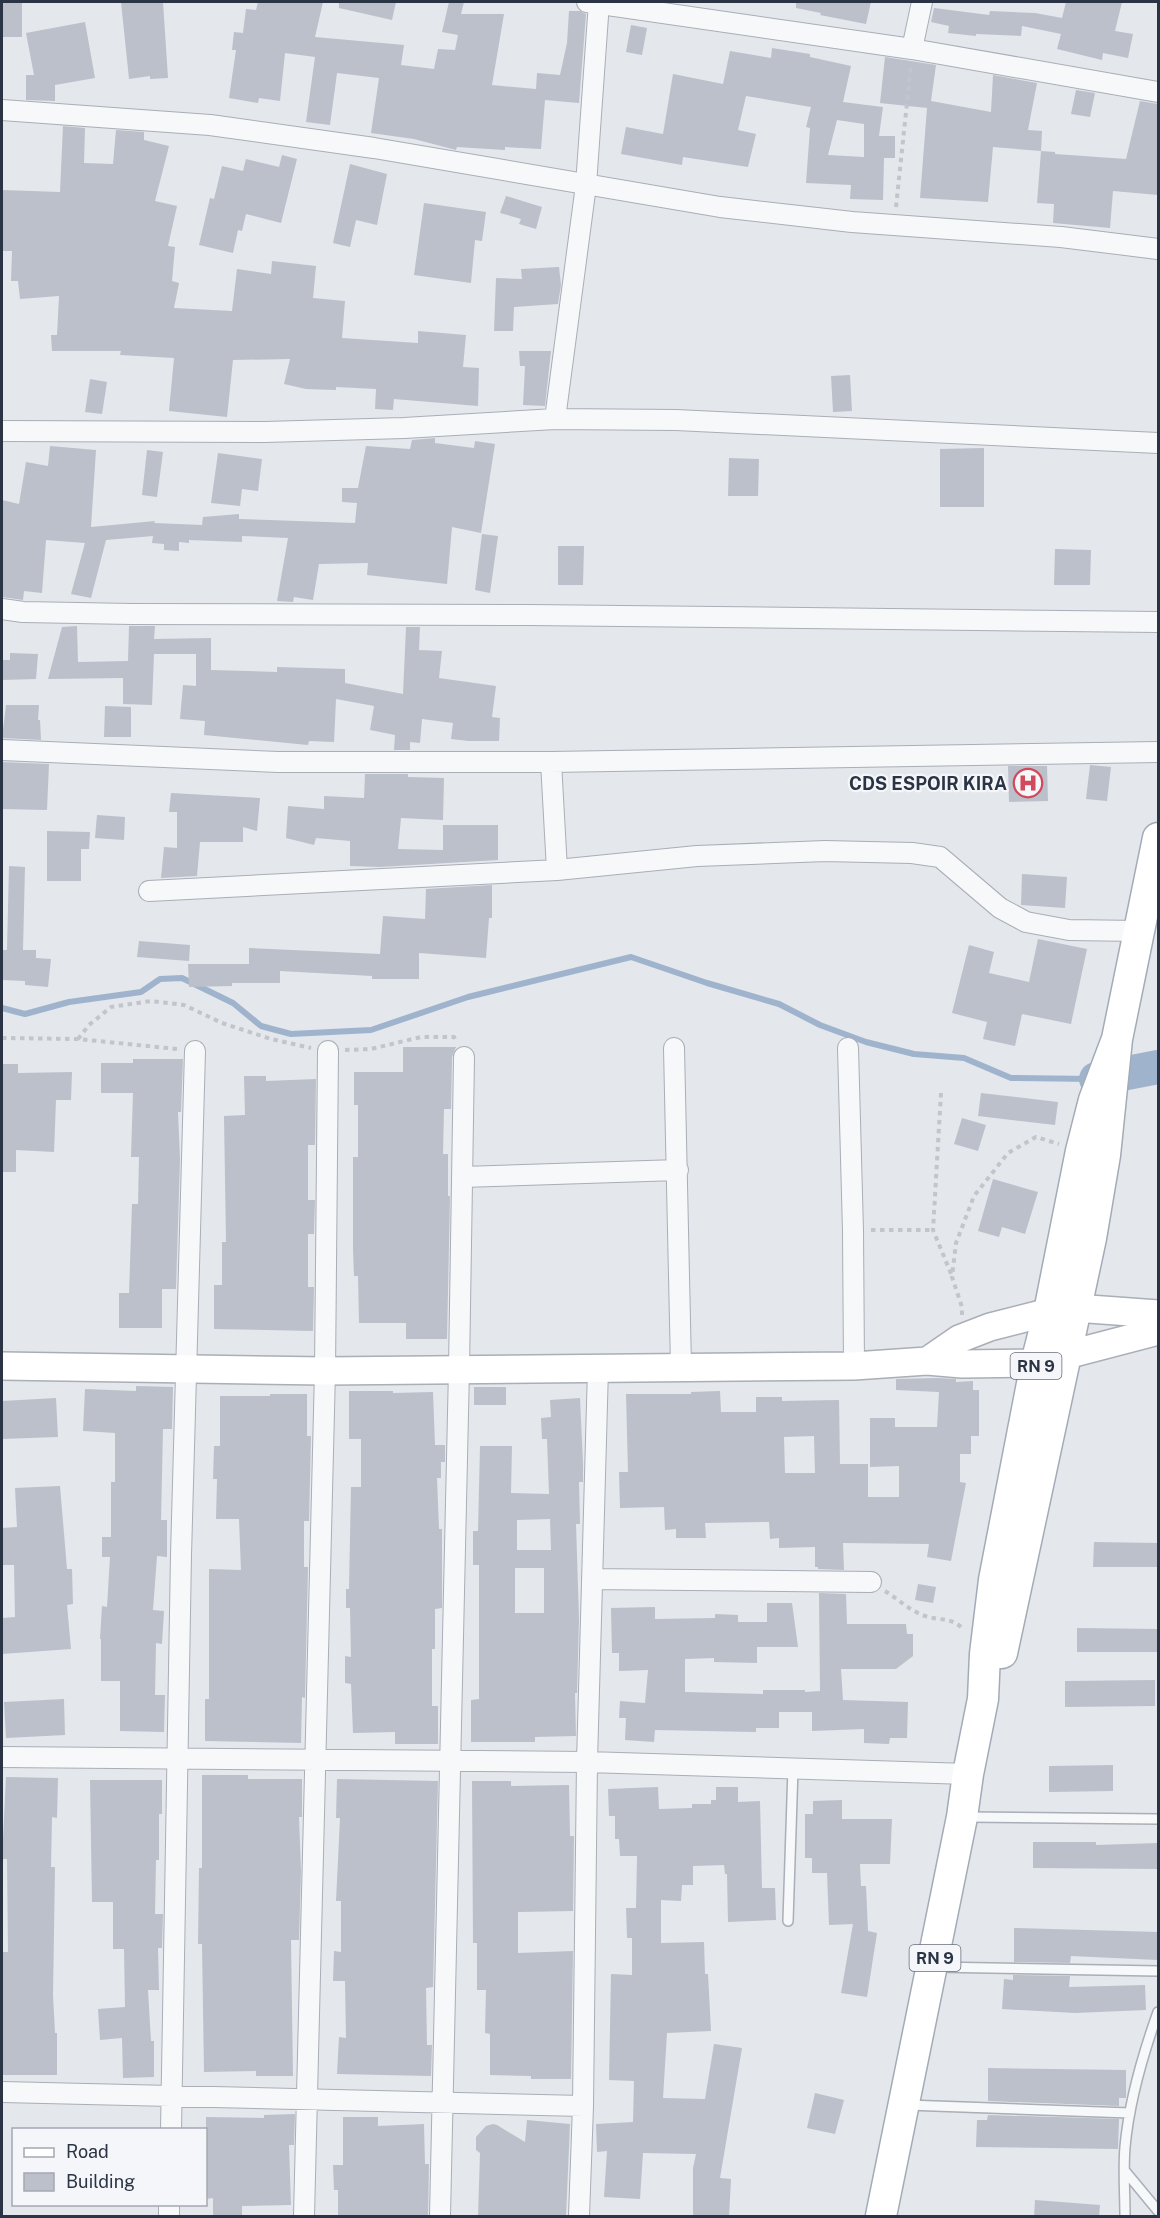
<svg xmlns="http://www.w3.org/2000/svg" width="1160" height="2218" font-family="'Public Sans',sans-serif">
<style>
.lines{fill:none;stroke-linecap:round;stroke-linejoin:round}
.stream{stroke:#9fb4cc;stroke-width:6}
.river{stroke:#9fb4cc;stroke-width:34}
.building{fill:#bbc0ca;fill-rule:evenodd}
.lane-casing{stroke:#a9aeb7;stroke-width:12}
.street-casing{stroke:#a9aeb7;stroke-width:22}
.secondary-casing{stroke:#a9aeb7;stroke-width:30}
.primary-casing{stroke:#a3abb8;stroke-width:33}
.path{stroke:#c2c5cb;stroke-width:4;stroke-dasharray:4.5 4.5;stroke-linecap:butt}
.lane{stroke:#f7f8fa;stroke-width:9}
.street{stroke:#f7f8fa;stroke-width:20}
.secondary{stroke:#fff;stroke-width:27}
.primary{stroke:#fff;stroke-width:30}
.labels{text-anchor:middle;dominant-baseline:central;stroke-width:4.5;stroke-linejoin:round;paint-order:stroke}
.shield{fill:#f4f6f9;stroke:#676e7b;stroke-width:1.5}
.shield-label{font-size:16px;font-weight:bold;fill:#2b3445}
.poi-label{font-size:18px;font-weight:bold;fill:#2b3445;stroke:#f4f6f9;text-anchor:end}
</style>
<rect width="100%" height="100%" fill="#e4e7ec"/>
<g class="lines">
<path class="stream" d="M2 1008 25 1014 69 1002 141 992 160 979 182 978 233 1003 261 1026 291 1034 371 1030 468 997 631 957 707 983 779 1004 820 1025 866 1042 914 1054 964 1058 1011 1078 1092 1079"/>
<path class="river" d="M1096 1079 1158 1067"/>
</g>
<path class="building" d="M2 2H22V37H3Z
M121 2H163L168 78 150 79V76L129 79Z
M258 2H323L315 37 404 45 401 65 434 69 438 49 455 50 458 35 442 32 449 2H464L461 14H504L492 85 536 89 537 73 560 75 567 43 569 11H580L586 14 579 103 545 100 541 149 505 147V150L457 147 456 150 414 139 371 133 379 78 337 73 330 125 306 122 315 57 285 53 280 101 259 98 258 103 229 98 236 50H232L234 32 243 33 246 9 256 10Z
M339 2H396L392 20 339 8Z
M796 2H871L866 24 820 15 821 13 796 8Z
M1066 2H1122L1115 31 1133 34 1128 58 1103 53 1102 60 1057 49 1061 34 1022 26 1021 36 976 34V36L948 33 949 26 931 22 934 8 989 15 990 11 1035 13 1062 18Z
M85 22 95 78 55 85V101L26 100V75H34L26 33Z
M631 25 647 28 642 55 626 52Z
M772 48 810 54V57L851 66 843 102 883 107 879 136H895V158H884L883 200 850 199 851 185 806 183 810 128 806 127 811 107 746 96 738 130 756 134 748 167 683 157 682 165 621 154 626 127 663 134 673 74 723 84 730 51 771 58ZM837 120 864 124V157L828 155Z
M885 57 936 65 931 101 991 112 993 75 1037 83 1028 130 1042 131 1041 151 993 147 988 202 920 198 927 108 880 103Z
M1076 90 1095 93 1090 117 1071 114Z
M1140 101 1158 104V195L1113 191 1110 228 1053 223 1054 204 1037 203 1041 151 1055 152V154L1126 159Z
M63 126 85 128 84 163 113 164 116 130 144 132V140L169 146 155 201 177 206 168 246 175 247 172 281 179 283 174 308 232 311 237 269 271 274 272 261 316 266 313 298 345 301 342 338 418 343V331L466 335 463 367 479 368 478 406 394 399 393 410 375 409 376 389 336 387V390L306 389 284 384 290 359 233 360 227 417 169 411 174 358 120 355 121 351H52L51 335H57L59 296 20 299 18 281H11L12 251H2V190L60 192Z
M282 155 297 159 281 223 246 214 242 231 238 230 233 253 199 245 210 198 214 199 222 166 243 171 246 159 279 167Z
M350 164 387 174 377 225 356 220 350 247 333 243Z
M506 196 542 207 536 229 519 224 521 219 500 213Z
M424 203 486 212 482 241 475 240 471 283 414 275Z
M559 267 561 285 558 304 514 307 513 331H494L496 278 522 279 521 269Z
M519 351H551L545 406 523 405 525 366H520Z
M850 375 852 411 833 412 831 376Z
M90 379 107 382 102 414 85 412Z
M435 438V443L474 448 475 441 495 444 481 533 452 527 447 584 367 575 368 563 319 564 313 600 294 597 293 602 277 601 288 538 242 536V542L189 540V543L179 542V551L164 550V544L152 543 153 536 106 540 91 598 71 594 85 543 46 540 42 593 24 591 23 600 2 597V500L19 504 26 462 48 466 50 446 96 450 91 527 155 521 154 523 202 525 203 517 239 514V519L355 523 357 503 342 502V488H358L366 446 410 449 412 440Z
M984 448V507H940V449Z
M147 450 163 452 157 497 142 495Z
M218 453 262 459 258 491 242 489 240 506 211 503Z
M729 458 759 459 758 496H728Z
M482 534 498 536 490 593 475 590Z
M558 546H584L583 585H558Z
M1055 549 1091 550 1090 585H1054Z
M77 626 78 662 128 661 129 626H155L154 639 211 638V670L277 672V667L345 669V683L403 694 406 627H420L419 650 442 651 439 678 496 686 492 717 500 718 499 741H469L451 739 453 723 422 719 420 743 410 742V750H394L395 735 370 730 374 706 336 699 334 742 309 741 308 745 204 735 205 721 180 719 183 685 196 686V654H154L152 705 123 704V678L48 679 62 627Z
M10 653 38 654 36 679 2 680V660H10Z
M6 705H39L38 720H40L41 740 2 738Z
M105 706 131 707V737H104Z
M2 762 49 764 47 810 2 809Z
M1090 765 1111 767 1107 801 1086 799Z
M1008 766H1047L1048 801 1009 802Z
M365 774H408V777L444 778 443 820 401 818 398 849 443 850V825H498V860L380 867 350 866V841L316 838 314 845 286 838 288 806 324 809V796L364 798Z
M171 793 260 798 257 831 243 827V842H200L197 876 161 878 164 847 177 848V812H169Z
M97 815 125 817 124 840 95 838Z
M47 831 90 832 89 849H81V881H47Z
M9 866 25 867 23 950H36V958L51 959 48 987 25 985V981L2 980 3 950H7Z
M1022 874 1067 877 1065 908 1021 905Z
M492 885V918H489L486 958 419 953V979H372V976L280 971V983H232V986L189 987 188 964H249V948L380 954 383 916 425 919 426 889Z
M1038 939 1087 949 1071 1024 1022 1014 1015 1046 983 1039 987 1022 952 1013 969 945 994 952 989 973 1029 982Z
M139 941 190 945 189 961 137 957Z
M403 1047H456L452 1057 451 1109H444L443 1154H448V1196H450L447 1339H406V1323H359L358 1276H354L353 1250V1157H358V1105H354V1072H403Z
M133 1059H183L181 1112H178L180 1159 176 1289H162V1328H119V1293H129L132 1204H138L139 1157H131L133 1093H101V1063H133Z
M2 1064H18V1073L72 1072 71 1100H56L54 1152 16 1150V1172H2Z
M244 1076H266V1081L316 1079 315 1145H308V1200H315L314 1234H308V1287H314L313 1331 214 1329V1285H222V1242H226L224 1116 245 1115Z
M981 1093 1058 1102 1055 1125 978 1116Z
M962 1118 986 1125 978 1151 954 1144Z
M993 1179 1038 1192 1025 1234 1002 1227 999 1237 978 1231Z
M938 1378 956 1379V1382L973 1381V1390H979V1436H971V1454H960V1482L966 1483 951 1561 927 1557 929 1544 843 1543 844 1570 818 1569V1567H815V1547L779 1548V1538L770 1539 769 1522 705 1523 706 1538H676V1529L665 1530 664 1507 620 1508 619 1472H628L626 1394H691V1392L720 1391 721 1412H756V1397H782V1401L839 1400 840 1464H868V1497H899V1466L870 1467V1418H895V1427H937L939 1392 896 1390V1379ZM814 1436 815 1473H785L784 1437Z
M136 1386 173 1387 172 1429H163L161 1520H167V1557L157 1556 153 1610 164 1611 162 1644 156 1643 155 1695H165L164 1732 120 1731V1681H101V1639H100L102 1606 107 1607 110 1557H102V1537H111V1482H115V1433L83 1431 85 1389 136 1391Z
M474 1387H506V1405H474Z
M349 1391H393V1393L433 1392 435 1445H445V1462H441V1478H437L439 1529H442V1608L435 1609V1649H432V1706H438V1744H395V1732L353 1733 351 1684 345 1683V1656L351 1657 350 1608H346V1589H349L351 1487H361V1439H349Z
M270 1394H307V1436H311L309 1521H304V1567H308L305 1698 302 1697 301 1743 205 1741V1699H209V1569L241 1570 239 1519H216L217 1479H213L214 1446H220V1396H270Z
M56 1398 58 1437 2 1439V1401Z
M580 1398 583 1464V1482H579L580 1524H576L579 1619 577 1693H575L576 1736 535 1737V1742H471V1700L479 1699V1565H473V1531H478L480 1446H512L511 1493 549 1494 547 1439H542L541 1418 551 1417 550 1400ZM550 1519 551 1550H517V1520ZM515 1568H544V1613H515Z
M60 1486 67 1569H72L73 1604 67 1605 71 1649 2 1654V1618L15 1617 14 1565H2V1528L17 1527 15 1488Z
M1094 1542 1158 1543V1567H1093Z
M918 1584 936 1587 933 1603 915 1600Z
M819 1593 846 1594 847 1624H906L907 1634H913V1656L896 1669H841L843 1700 908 1702 907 1738H890L889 1744 864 1743V1729L812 1731V1712H779V1728H756V1732L655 1730 654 1742 625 1740 626 1718H619L620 1701 645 1703 648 1670 619 1671V1653H612L611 1608 655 1607V1619L715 1618V1614L738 1615V1622H767V1603H792L798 1647H757V1663L714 1662V1658L685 1659V1692L763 1694V1690H805V1692L820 1691Z
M1077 1628 1158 1629V1652H1077Z
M1155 1680V1706L1065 1707V1681Z
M64 1699 65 1735 6 1738 4 1702Z
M1113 1765V1791L1049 1792V1766Z
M202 1775H248V1779H302V1817H299L301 1871 299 1940H291L293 2076H256V2071L204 2072 202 1944H198L199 1868H202Z
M6 1777 58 1778 57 1818 52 1817 51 1867H55L53 1995 55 2033H57V2075H2V1952H8L7 1859H2Z
M337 1779 438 1781 433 1987 426 1988 427 2045H432L431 2076 337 2074 339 2037 346 2038 345 1981H333L334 1951 341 1952V1901H336L340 1818H336Z
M90 1780H162V1814H159V1860H156L155 1914H163L162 1948H158L159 1990H148L151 2041H154V2077L123 2078 122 2038 100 2040 98 2009 125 2007 124 1949H113V1902H92Z
M472 1781H511V1786L569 1785 570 1836H574L573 1911 518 1912V1953L573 1951 571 2079H531V2076L490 2075V2034L485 2033 486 1990H477V1943H473Z
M658 1787 659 1809 692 1808V1804H711V1800H716V1787H738V1802L760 1801 762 1888H775L776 1920 728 1922 727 1874H725L724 1865 693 1866V1885H682L681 1901 661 1900V1943L704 1942 705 1974H708L711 2031 667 2033 663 2098 705 2099 714 2044 742 2048 720 2178 731 2179 729 2217H693V2168L696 2154 643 2153 640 2199 604 2197 607 2151 597 2152 596 2124 633 2122 634 2081 609 2080 611 1974 632 1975V1938H627L626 1908H636L637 1856H620L619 1839H615V1816H609L608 1789Z
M842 1800V1819H892L890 1864H860L861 1886H866L868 1931 877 1933 867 1997 841 1993 853 1924 829 1925 827 1873H812V1858H805V1814H813V1801Z
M1033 1842H1096V1845L1158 1843V1869L1033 1868Z
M1014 1928 1158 1932V1960L1071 1956 1070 1963 1014 1962Z
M1013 1975 1070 1976 1069 1987 1145 1985 1146 2010 1075 2013 1002 2009 1004 1979 1013 1980Z
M988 2068 1126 2070V2098H1119V2106L988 2101Z
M815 2093 844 2100 835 2134 807 2128Z
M295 2114 294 2145H289L291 2205 242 2206V2217H213V2198L206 2199V2117L264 2118V2115Z
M988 2115 1119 2119 1118 2149 976 2147 977 2120H987Z
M343 2117H378V2126L424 2124 425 2164H429L428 2217H338V2190H334L333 2165H343Z
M527 2120 570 2124 566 2217H478L480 2153 476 2150V2137L486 2126 493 2124 497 2125 525 2142Z
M1035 2200 1100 2205 1099 2217H1034Z"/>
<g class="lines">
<g class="lane-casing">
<path id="lane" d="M967 1817 1158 1819
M788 1921 793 1768
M935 1967 1158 1971
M907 2105 1130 2113
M1125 2171 1158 2211
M1125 2216C1125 2194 1123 2170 1125 2147 1129 2102 1143 2054 1158 2012"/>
</g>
<g class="street-casing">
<path id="street" d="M587 2 912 49 1158 92
M912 49 922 2
M2 110 210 125 374 148 720 207 852 222 1061 237 1158 249
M555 419 586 185 599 2
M2 431 265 432 404 428 555 419 676 420 1158 443
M2 609 23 612 132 614 529 615 1158 622
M2 750 278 762H551L1158 752
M551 762 557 870
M149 891 557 870 697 856 825 851 912 853 940 857 1000 908 1026 922 1069 930 1138 931
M674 1048 681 1367
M848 1048 853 1231 854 1366
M462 1177 678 1170
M592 1579 871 1582
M2 1757 587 1762 968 1774
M2 2092 583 2106
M171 2130 181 1555 195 1051
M169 2216V2204
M304 2216 325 1371 328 1051
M440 2216 459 1369 464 1057
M579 2216 583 2106 587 1762 598 1368"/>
</g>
<g class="secondary-casing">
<path id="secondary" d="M927 1361 959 1339 990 1327 1049 1312 1075 1308 1158 1314
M2 1366 325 1371 854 1366 927 1361 962 1364 1036 1363 1158 1331"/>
</g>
<g class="primary-casing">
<path id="primary" d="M1002 1653 1091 1238 1105 1155 1117 1039 1158 838
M881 2216 962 1817 968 1774 983 1699 985 1654 994 1580 1036 1363 1049 1312 1081 1151 1094 1100 1117 1039"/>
</g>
<path class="path" d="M896 207 911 65
M2 1038 78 1039 177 1049
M78 1039 89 1025 111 1007 151 1001 184 1005 222 1023 271 1039 311 1048
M345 1050 371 1049 421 1037H454L456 1041
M941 1093 933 1230 952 1276
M871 1230H933
M962 1315V1307L952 1277 956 1243 974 1196 1008 1153 1036 1137 1059 1144
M885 1591C898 1599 910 1611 925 1616 940 1621 953 1617 964 1630"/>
<use href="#lane" class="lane"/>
<use href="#street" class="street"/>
<use href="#secondary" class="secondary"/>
<use href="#primary" class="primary"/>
</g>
<defs>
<g id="hospital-ring" transform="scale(1.5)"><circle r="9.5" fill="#f4f6f9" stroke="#d1495b" stroke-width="1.5"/><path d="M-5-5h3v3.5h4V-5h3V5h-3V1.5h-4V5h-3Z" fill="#d1495b"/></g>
</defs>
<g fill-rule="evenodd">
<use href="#hospital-ring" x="1028" y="783"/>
</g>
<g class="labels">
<g class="shield">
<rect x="1010.5" y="1353" width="51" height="26" rx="4.5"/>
<rect x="909.5" y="1945" width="51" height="26" rx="4.5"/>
</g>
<g class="shield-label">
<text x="1036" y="1366">RN 9</text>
<text x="935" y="1958">RN 9</text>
</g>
<g class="poi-label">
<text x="1007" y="783">CDS ESPOIR KIRA</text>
</g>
</g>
<rect width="1160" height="2218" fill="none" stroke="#2b3445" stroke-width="6"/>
<rect x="12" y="2128" width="195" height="78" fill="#f4f6f9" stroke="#a4a8b1" stroke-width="1.5"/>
<rect x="24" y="2148" width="30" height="9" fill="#ffffff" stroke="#a4a8b1" stroke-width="1.5"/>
<text x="66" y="2158" font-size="18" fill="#2b3445">Road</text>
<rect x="24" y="2173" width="30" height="18" fill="#bbc0ca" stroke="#a4a8b1" stroke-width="1.5"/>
<text x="66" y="2188" font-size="18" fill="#2b3445">Building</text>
</svg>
